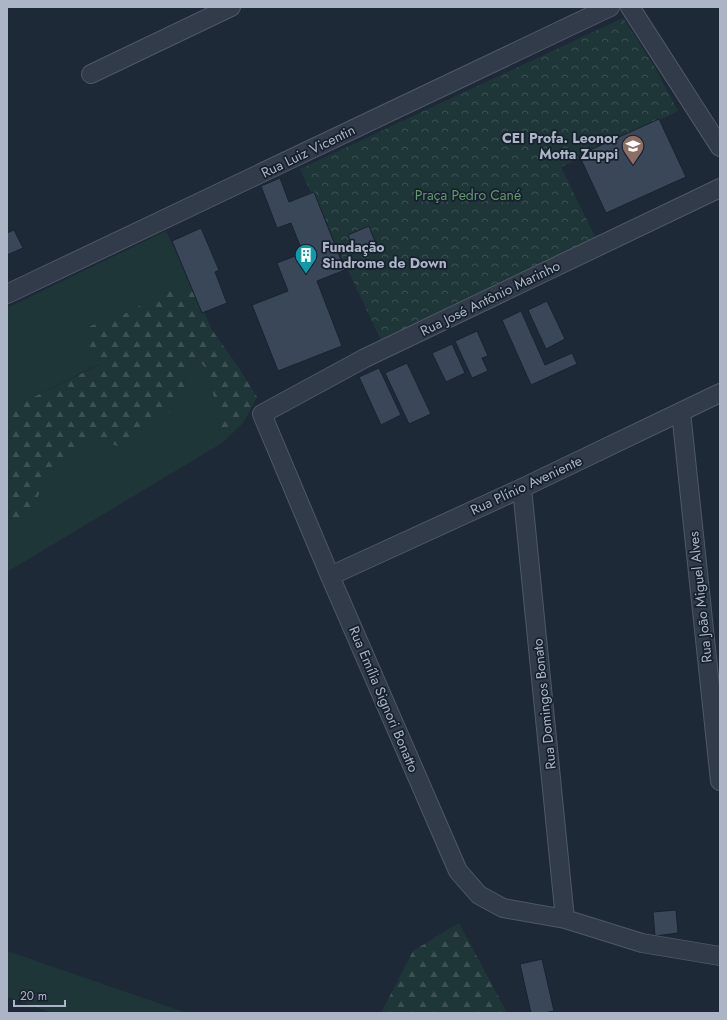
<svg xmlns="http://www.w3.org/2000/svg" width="727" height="1020" font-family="Jost,sans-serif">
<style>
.green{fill:#1f3639}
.forest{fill:url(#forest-firs)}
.park{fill:url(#park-crowns)}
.building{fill:#394759;stroke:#19222f}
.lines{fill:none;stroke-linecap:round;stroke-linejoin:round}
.minor-casing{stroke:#4f5867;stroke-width:20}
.minor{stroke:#313b49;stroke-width:18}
.labels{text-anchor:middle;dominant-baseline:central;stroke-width:3.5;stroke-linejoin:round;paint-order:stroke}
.poi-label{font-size:14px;font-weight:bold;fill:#abb5c6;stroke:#17202d;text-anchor:end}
.street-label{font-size:14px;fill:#abb5c6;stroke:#17202d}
.park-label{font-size:14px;fill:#61986d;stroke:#17202d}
</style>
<defs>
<pattern id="forest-firs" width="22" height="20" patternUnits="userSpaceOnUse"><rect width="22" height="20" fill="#1f3639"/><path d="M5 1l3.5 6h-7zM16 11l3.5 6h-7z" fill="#3d5154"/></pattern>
<pattern id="park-crowns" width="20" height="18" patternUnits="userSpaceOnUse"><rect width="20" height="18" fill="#1f3639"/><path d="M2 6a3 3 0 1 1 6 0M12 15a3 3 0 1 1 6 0" fill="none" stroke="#3d5154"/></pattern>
</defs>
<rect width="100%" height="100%" fill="#1e2938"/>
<path class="green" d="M166 231 195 291H158L134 310 82 329 99 364 7 410V308Z
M195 357 209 371 222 443 7 572V529L28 517 46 480 61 461 96 439 169 413 184 396 186 371Z
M7 951 187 1013H52L7 997Z"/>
<path class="forest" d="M158 291H195L212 330 239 368 257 397 243 423 222 443 209 371 195 357 186 371 184 396 169 413 124 448 96 439 61 461 46 480 28 517 7 529V410L99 365 82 329 134 310Z
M459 923 507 1013H381L413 951Z"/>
<path class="park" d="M623 18 654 66 678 111 561 167 596 239 513 280 381 340 300 169Z"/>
<path class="building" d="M659 119 686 177 606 213 579 155Z
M280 178 289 202 314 192 345 270 317 281 342 346 278 371 252 305 288 291 277 263 303 253 291 223 277 228 261 186Z
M369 226 376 244 355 253 348 235Z
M201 228 219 270 215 272 227 303 202 313 172 241Z
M14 230 23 248 7 255V233Z
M547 301 565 339 546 349 528 310Z
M521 311 545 365 572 353 577 364 531 385 502 320Z
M477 331 488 356 482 358 488 371 472 378 455 341Z
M452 344 465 373 446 382 432 353Z
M407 363 431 414 409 424 385 373Z
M379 368 401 415 381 425 359 377Z
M676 910 678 933 655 936 653 912Z
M542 959 554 1011 544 1013H531L520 964Z"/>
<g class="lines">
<g class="minor-casing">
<path id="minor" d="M630 7 720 147
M91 74 231 7
M720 188 365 358 262 414 330 576 458 871 479 895 503 908 565 919 642 943 720 956
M7 294 610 7
M681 412 720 781
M522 488 565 919
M330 576 522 488 720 393"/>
</g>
<use href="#minor" class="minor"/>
</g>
<defs>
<g id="school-pin" transform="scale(1.15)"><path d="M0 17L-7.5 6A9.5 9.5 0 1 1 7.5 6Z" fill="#8d6e63" stroke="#17202d"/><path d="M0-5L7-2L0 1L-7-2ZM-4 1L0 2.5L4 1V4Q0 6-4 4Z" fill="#fff"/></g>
<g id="building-pin" transform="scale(1.15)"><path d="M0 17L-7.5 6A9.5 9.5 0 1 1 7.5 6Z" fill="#0f9aa8" stroke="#17202d"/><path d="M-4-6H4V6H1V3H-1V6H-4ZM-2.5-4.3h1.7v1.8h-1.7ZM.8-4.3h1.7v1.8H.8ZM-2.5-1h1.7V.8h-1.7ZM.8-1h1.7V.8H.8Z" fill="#fff"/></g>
</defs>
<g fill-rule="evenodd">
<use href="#school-pin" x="633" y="146"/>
<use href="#building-pin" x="306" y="255"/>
</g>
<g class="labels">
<g class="poi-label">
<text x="618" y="138">CEI Profa. Leonor<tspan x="618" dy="16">Motta Zuppi</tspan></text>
<text x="322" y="247" text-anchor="start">Fundação<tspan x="322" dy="16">Sindrome de Down</tspan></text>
</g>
<g class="street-label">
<text transform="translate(308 151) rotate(-26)">Rua Luiz Vicentin</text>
<text transform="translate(490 298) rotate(-26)">Rua José Antônio Marinho</text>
<text transform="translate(526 485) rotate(-25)">Rua Plínio Aveniente</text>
<text transform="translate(700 597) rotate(-96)">Rua João Miguel Alves</text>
<text transform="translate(384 699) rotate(67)">Rua Emília Signori Bonatto</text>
<text transform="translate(544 704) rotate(-96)">Rua Domingos Bonato</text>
</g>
<g class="park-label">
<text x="468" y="195">Praça Pedro Cané</text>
</g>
</g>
<rect width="727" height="1020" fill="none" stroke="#abb5c6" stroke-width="16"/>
<path d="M14 1000v6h51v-6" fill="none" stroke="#abb5c6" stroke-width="2"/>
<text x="20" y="1000" font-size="12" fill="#abb5c6" stroke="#17202d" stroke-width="3" paint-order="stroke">20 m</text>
</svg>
